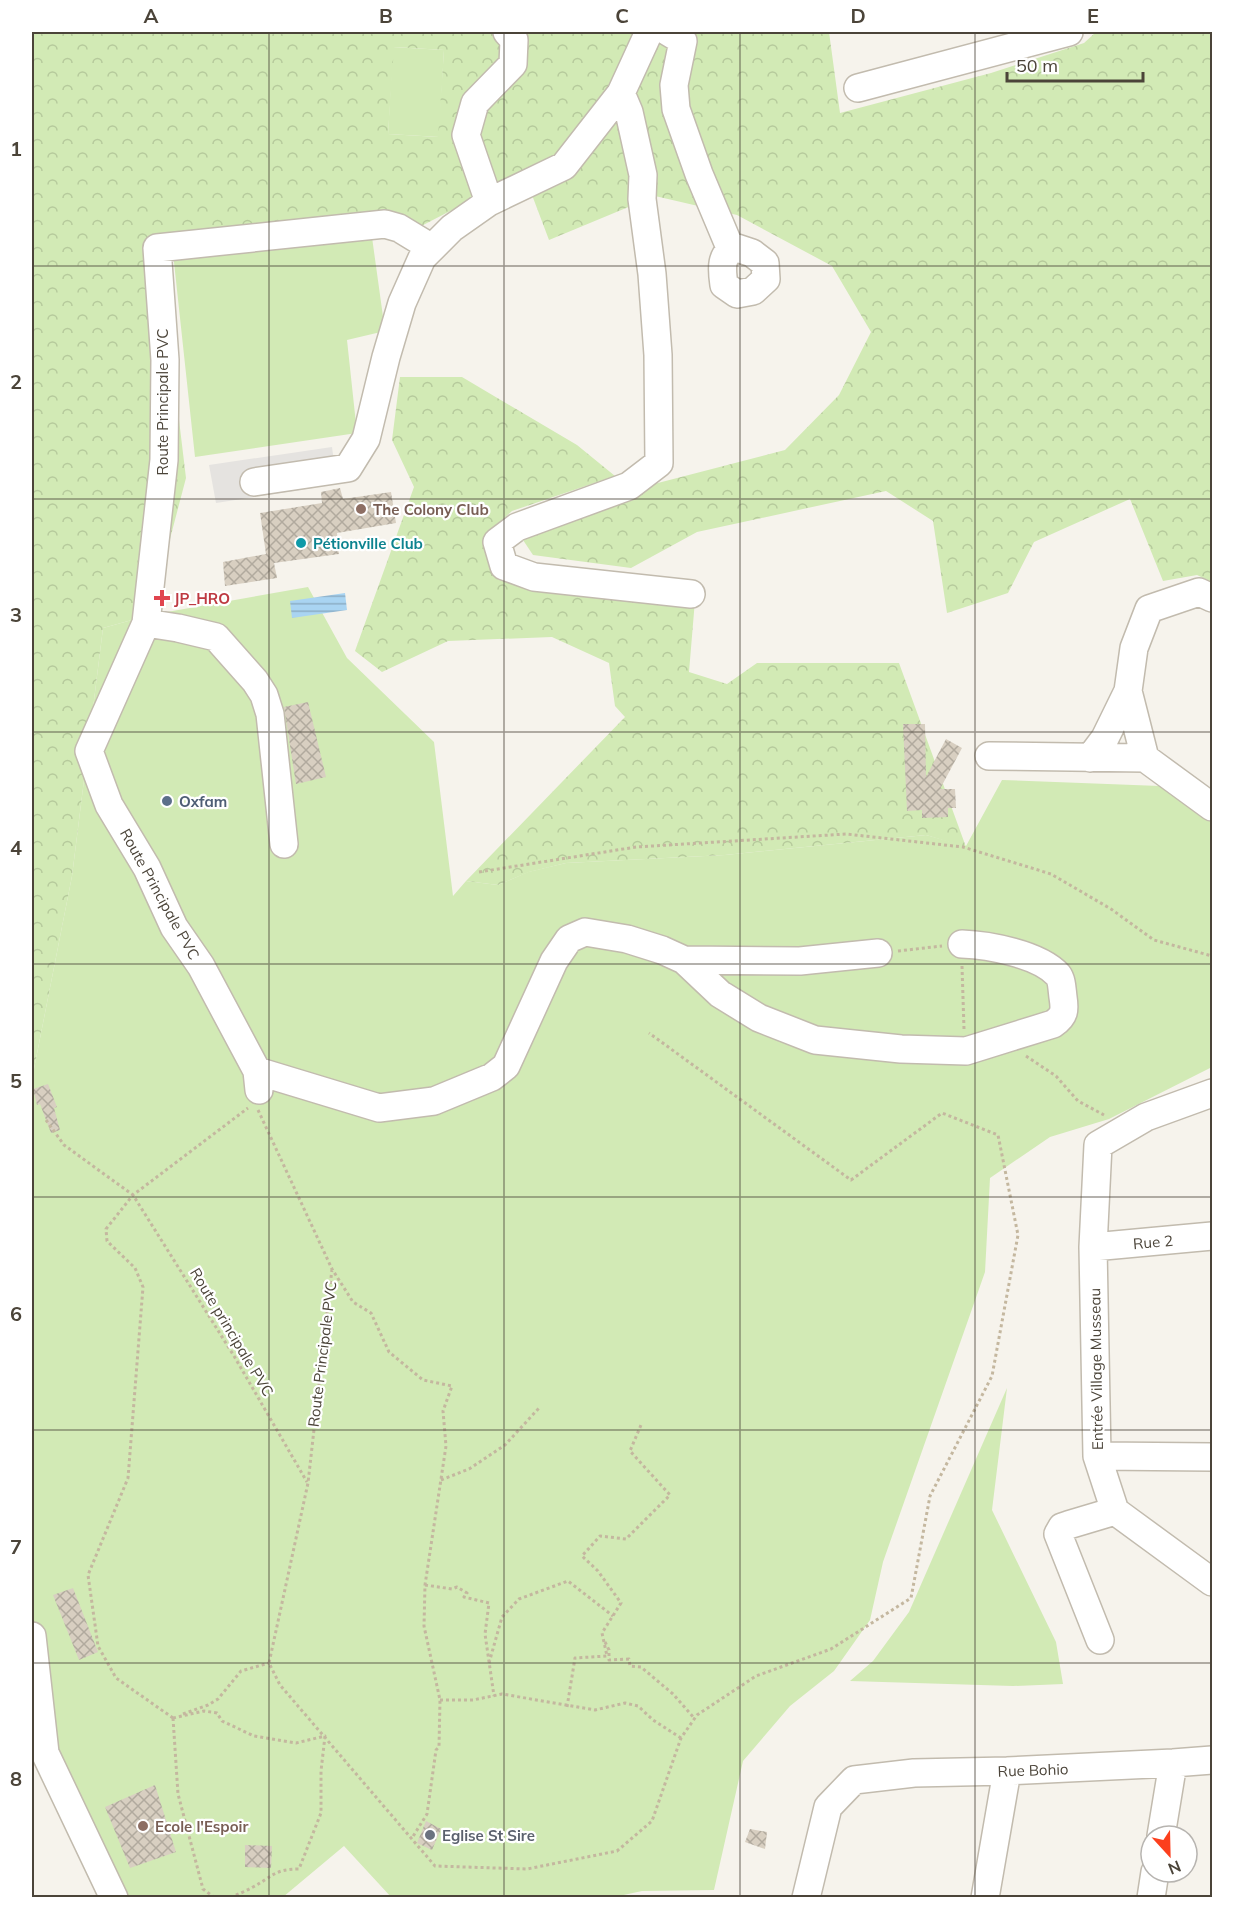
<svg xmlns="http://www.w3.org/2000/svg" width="1244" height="1929" font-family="Mulish,sans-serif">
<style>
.green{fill:#d2eab5}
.forest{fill:url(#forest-crowns);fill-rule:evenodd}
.parking{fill:#e5e3e0}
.water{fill:url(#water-rules)}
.building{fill:url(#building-cross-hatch)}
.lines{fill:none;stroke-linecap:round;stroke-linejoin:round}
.minor-casing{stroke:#c2bbae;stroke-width:30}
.path{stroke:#c4b79f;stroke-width:3;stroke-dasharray:3 3;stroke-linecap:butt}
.minor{stroke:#fff;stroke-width:27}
.grid{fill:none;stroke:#4b4439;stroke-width:1.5;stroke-opacity:0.55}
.education-dot{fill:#8d6e63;stroke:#fff;stroke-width:2}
.culture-dot{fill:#0f9aa8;stroke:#fff;stroke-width:2}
.health-dot{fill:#e0444e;stroke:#fff;stroke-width:2}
.service-dot{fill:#5c6f8a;stroke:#fff;stroke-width:2}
.worship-dot{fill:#6b7280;stroke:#fff;stroke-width:2}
.labels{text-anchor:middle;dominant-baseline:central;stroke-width:4.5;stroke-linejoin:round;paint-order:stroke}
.street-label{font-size:15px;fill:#4b4439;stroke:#fff}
.education-label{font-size:15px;font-weight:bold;fill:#785e54;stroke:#fff;text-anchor:start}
.culture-label{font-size:15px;font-weight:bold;fill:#0d838f;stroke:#fff;text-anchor:start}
.health-label{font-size:15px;font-weight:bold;fill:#be3a42;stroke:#fff;text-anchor:start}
.service-label{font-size:15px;font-weight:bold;fill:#4e5e75;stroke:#fff;text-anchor:start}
.worship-label{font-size:15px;font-weight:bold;fill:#5b616d;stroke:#fff;text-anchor:start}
.neatline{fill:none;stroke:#4b4439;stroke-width:2}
.grid-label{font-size:20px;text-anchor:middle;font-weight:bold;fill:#4b4439}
</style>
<defs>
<pattern id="forest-crowns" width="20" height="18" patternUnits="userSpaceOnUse" patternTransform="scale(1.5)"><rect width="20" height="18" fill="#d2eab5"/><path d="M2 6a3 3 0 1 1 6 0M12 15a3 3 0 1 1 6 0" fill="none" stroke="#b6ca9c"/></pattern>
<pattern id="water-rules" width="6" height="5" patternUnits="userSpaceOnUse" patternTransform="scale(1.5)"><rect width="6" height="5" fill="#a9d4f2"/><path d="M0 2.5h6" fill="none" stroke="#8caec5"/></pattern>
<pattern id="building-cross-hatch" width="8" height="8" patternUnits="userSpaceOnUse" patternTransform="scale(1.5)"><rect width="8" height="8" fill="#d8cfc1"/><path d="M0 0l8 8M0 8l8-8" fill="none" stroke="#b1aa9e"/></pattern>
</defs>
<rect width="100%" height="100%" fill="#f6f3ec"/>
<path class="green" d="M393 47 444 50 439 137 388 134Z
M371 230 385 331 347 340 357 433 195 457 173 253Z
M308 587 347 658 434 742 453 896 466 881 498 885 528 872 566 863 725 855 926 835 966 846 1002 780 1212 788V1067L1109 1119 1050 1137 990 1178 985 1272 883 1562 870 1620 834 1671 790 1706 743 1761 714 1890 642 1891 610 1898 391 1897 344 1846 283 1897H119L32 1700V1079L72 876 103 628 150 615Z
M1007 1388 992 1510 1056 1642 1063 1684 1013 1686 850 1681 873 1661 909 1612Z"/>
<path class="forest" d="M32 32H634L607 89 558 155 402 236 157 237 186 478 150 615 103 628 72 876 32 1079ZM394 47 444 50 438 137 388 134Z
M659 32H829L840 113 991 73 1084 43 1096 32H1212V582L1197 575 1163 581 1130 499 1034 542 1008 593 947 613 933 521 886 491 697 532 631 568 533 555 521 537 654 484 785 450 839 395 871 332 832 266 737 215 655 196 549 240 532 195Z
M400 377H462L577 445 615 476 512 511 489 532 493 563 695 600 689 672 727 684 757 663H899L966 847 926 835 725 855 566 863 529 872 498 885 466 881 625 717 615 706 609 663 552 637 448 641 382 672 355 651 414 487 392 440Z"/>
<path class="parking" d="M332 447 335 469 312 473 313 488 216 503 209 465Z"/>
<path class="water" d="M345 593 347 610 292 618 290 601Z"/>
<path class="building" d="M340 488 343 499 391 492 396 523 337 533 339 554 274 563 277 578 225 586 223 562 266 554 260 513 322 503 321 492Z
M308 702 326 777 296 784 284 707Z
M903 724H925L926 777 946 739 962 748 940 789H955L956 808H948V817L922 818V810L907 811Z
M48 1084 57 1107 54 1108 60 1130 51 1133 40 1104 37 1105 33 1089Z
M73 1588 98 1652 79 1660 53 1595Z
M155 1785 176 1852 130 1868 105 1807Z
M426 1821 441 1829 432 1850 417 1843Z
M750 1829 767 1832 765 1849 745 1842Z
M245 1845 272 1846 271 1868 245 1867Z"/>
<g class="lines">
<g class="minor-casing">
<path id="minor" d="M668 32 683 41 674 85 676 109 699 174 731 250
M858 88 1069 32
M621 93 629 112 643 175 642 199 652 274 658 355 659 463 629 486 517 527 497 542 504 566 534 577 691 594
M489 202 466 135 475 103 513 64 514 40 507 32
M737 248 752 253 765 263 766 279 753 291 737 294 724 285C722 271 719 253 737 248Z
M254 482 348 468 366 439 386 357 402 303 422 258 452 228 489 202 564 166 621 93 649 32
M1212 598 1199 592 1149 609 1134 648 1128 691 1145 758 1212 807
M146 623 178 628 216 637 255 681 264 695 270 714 284 844
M989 756 1145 758
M1090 758 1105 738 1128 691
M878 953 800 961 684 960 720 994 759 1018 815 1040 901 1049 966 1051 1053 1024C1065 1016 1065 1010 1063 997 1062 990 1062 980 1058 975 1039 954 988 945 962 944
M257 1071 379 1108 434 1101 492 1077 506 1066 554 961 569 939 585 932 627 939 662 950 684 960
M259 1090 257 1071 201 966 174 927 147 868 109 805 89 751 146 623 164 460 165 360 157 248 385 224 399 228 432 248
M1212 1093 1146 1117 1098 1145 1093 1247 1097 1456 1115 1511 1212 1582
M1093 1247 1212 1236
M1097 1456 1212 1457
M32 1636 45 1753 114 1898
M1100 1640 1058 1534 1062 1527 1068 1525 1115 1511
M1161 1836 1173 1763
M806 1898 828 1807 854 1780 914 1773 1007 1771 1173 1763 1212 1760
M985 1898 1007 1771
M1151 1898 1155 1872"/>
</g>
<path class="path" d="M479 872 636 847 846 834 963 847 1051 874 1111 909 1154 940 1212 956
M898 951 942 946
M962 966 964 1029
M1026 1056 1056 1076 1078 1101 1104 1115
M258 1110 332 1269 353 1302 371 1313 389 1352 423 1380 452 1386 443 1411 446 1446 425 1585 424 1626 440 1700 439 1747 436 1750 427 1814 412 1838
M46 1120 64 1145 133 1195 234 1356 307 1482
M332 1269 308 1483 269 1663 280 1685 435 1866 527 1869 617 1851 652 1821 681 1738 697 1715 756 1676 831 1649 911 1598 930 1496 992 1376 1018 1235 998 1135 942 1113 851 1180 649 1033
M441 1480 469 1469 505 1445 539 1408
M425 1585 452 1589 457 1587 467 1593 464 1597 489 1603 485 1634 494 1696
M605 1642 609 1650V1660L629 1659 630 1666 641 1667 673 1694 694 1718
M489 1663 502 1617 519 1599 568 1581 613 1616
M440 1700H473L502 1694 595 1710 625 1703 638 1706 653 1720 681 1738
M567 1707 575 1658 607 1656 602 1633 621 1603 598 1571 582 1556 600 1536 626 1539 670 1495 630 1451 641 1425
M183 1714 208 1705 218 1699 241 1671 269 1663
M173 1718 116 1678 98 1646 88 1575 128 1478 143 1287 135 1268 107 1241 106 1229 133 1195 248 1108
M173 1718 204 1711 217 1713 222 1721 254 1736 296 1743 325 1736 321 1771V1813L299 1869C274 1869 272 1877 253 1887 246 1891 238 1894 230 1898
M173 1718 178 1794 203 1889 215 1898"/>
<use href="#minor" class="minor"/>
</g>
<path class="grid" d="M269 32V1898M504 32V1898M740 32V1898M975 32V1898M32 266H1212M32 499H1212M32 732H1212M32 964H1212M32 1197H1212M32 1430H1212M32 1663H1212"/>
<g class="education-dot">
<circle cx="361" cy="509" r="6"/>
<circle cx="143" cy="1826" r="6"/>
</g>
<circle class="culture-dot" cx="301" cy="543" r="6"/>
<path class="health-dot" d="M159 589h6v6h6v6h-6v6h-6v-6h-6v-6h6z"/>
<circle class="service-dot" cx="167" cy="801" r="6"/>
<circle class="worship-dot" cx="430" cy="1835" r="6"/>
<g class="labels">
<g class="street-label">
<text transform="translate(162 402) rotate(-90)">Route Principale PVC</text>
<text transform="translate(160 894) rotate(61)">Route Principale PVC</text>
<text transform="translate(1153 1242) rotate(-5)">Rue 2</text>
<text transform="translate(232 1332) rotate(59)">Route principale PVC</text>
<text transform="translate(322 1354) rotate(-83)">Route Principale PVC</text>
<text transform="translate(1096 1369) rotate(-91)">Entrée Village Musseau</text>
<text transform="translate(1033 1770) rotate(-2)">Rue Bohio</text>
</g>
<g class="education-label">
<text x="373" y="509">The Colony Club</text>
<text x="155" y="1826">Ecole l'Espoir</text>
</g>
<g class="culture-label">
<text x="313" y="543">Pétionville Club</text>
</g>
<g class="health-label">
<text x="174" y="598">JP_HRO</text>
</g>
<g class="service-label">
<text x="179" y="801">Oxfam</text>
</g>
<g class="worship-label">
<text x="442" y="1835">Eglise St Sire</text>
</g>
</g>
<rect width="1244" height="1929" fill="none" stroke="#ffffff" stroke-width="66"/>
<g transform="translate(1169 1854) rotate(158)"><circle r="28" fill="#ffffff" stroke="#b7b4b0" stroke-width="1.5"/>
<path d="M0-4.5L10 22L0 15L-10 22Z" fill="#fc3f1d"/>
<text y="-9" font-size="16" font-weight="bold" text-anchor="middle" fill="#4b4439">N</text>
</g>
<path d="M1007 72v9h136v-9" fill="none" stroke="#4b4439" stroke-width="3"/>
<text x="1016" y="72" font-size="18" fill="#4b4439" stroke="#ffffff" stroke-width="4.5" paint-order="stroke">50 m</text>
<rect x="33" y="33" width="1178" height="1863" class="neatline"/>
<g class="grid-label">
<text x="151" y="23">A</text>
<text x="386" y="23">B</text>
<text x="622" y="23">C</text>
<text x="858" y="23">D</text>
<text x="1093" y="23">E</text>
<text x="16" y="156">1</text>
<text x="16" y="389">2</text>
<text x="16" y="622">3</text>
<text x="16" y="855">4</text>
<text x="16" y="1088">5</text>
<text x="16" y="1321">6</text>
<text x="16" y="1554">7</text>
<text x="16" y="1786">8</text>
</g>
</svg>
